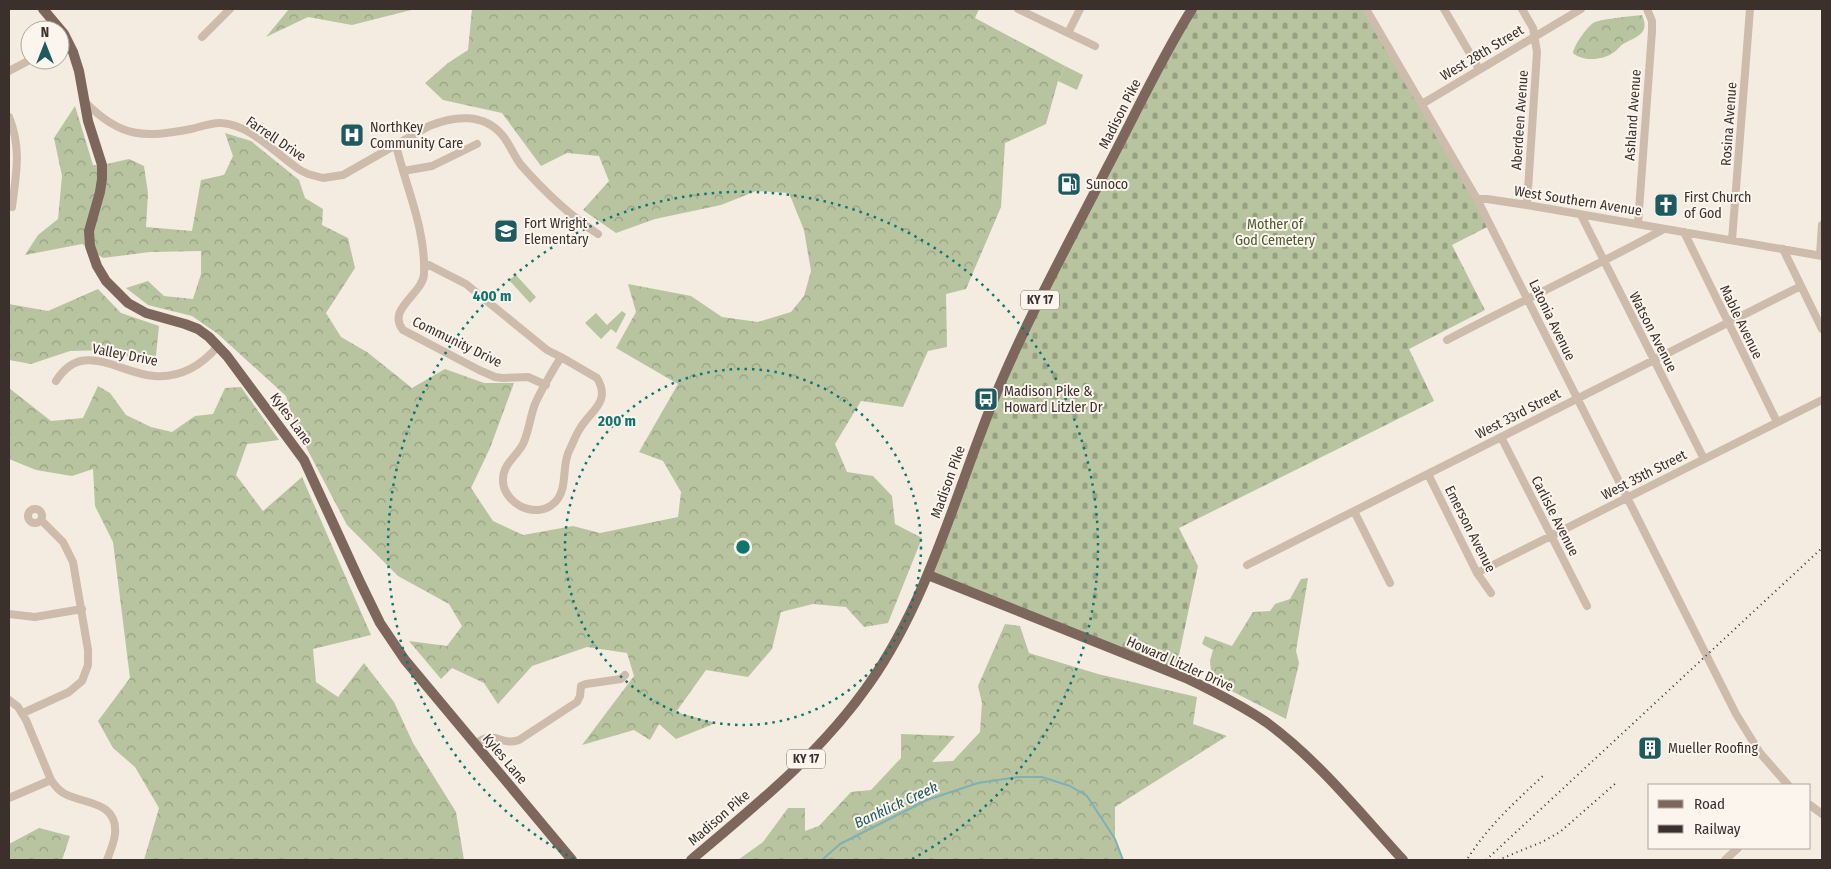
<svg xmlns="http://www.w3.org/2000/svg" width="1831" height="869" font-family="'Fira Sans Condensed',sans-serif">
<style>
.green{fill:#b8c4a0}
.forest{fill:url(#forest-crowns)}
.cemetery{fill:url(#cemetery-stones)}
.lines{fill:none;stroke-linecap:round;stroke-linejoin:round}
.stream{stroke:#7fb0b2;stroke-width:2}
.minor{stroke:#cdbbac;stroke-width:8}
.major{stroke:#7d675c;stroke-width:10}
.rail{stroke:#3b302b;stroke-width:2;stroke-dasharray:1 4;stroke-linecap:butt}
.ring{fill:none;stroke:#0f766e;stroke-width:2.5;stroke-dasharray:2.5 5}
.labels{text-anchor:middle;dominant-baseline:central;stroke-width:4;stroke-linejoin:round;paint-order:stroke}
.shield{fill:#fbf5ee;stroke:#756b66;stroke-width:1}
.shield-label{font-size:12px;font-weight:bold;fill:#3b302b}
.street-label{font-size:14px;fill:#3b302b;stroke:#fbf5ee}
.poi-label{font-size:14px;fill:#3b302b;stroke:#fbf5ee;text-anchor:start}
.park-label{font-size:14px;fill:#4a5a2e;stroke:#fbf5ee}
.water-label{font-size:15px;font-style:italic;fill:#1f5a5e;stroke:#fbf5ee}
.centre{fill:#0f766e;stroke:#fbf5ee;stroke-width:2.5}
.ring-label{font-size:15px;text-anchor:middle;font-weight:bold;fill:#0f766e;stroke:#fbf5ee;stroke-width:4;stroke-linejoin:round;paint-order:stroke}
</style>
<defs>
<pattern id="forest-crowns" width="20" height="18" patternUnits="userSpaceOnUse" patternTransform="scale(1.25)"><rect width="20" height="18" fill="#b8c4a0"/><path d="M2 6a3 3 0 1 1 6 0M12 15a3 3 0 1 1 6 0" fill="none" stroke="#97a083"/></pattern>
<pattern id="cemetery-stones" width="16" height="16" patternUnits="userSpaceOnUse" patternTransform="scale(1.25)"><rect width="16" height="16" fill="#b8c4a0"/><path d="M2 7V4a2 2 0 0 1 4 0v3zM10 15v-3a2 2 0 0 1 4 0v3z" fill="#97a083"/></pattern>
</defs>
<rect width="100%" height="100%" fill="#f4ebe1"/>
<path class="green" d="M1065 66 1083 75 1077 90 1058 81Z
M516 275 536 297 530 303 509 280Z
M622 311 626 314 616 333 611 329 601 339 585 323 596 313 607 325Z"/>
<path class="forest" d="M289 9H415L352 25 308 17 266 37Z
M472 9H979L975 18 1065 66 1058 81 1046 124 1005 143 1001 207 966 289 946 294 947 347 928 351 903 407 861 401 835 444 847 472 873 476 892 496 895 524 922 538 888 623 864 627 846 607 813 604 781 612 772 649 748 677 706 670 676 712 716 723 676 739 659 724 650 740 634 730 582 745 634 676 627 653 587 647 532 666 498 704 484 683 452 668 441 679 409 641 447 646 462 626 449 604 398 576 347 525 296 428 286 396 218 334 192 316 148 305 126 288 148 281 164 296 193 299 201 274V251L150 252 103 258 82 244 25 255 38 235 58 219 62 176 54 138 75 106 93 165H102L129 159 144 166 148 193 146 227 192 231 201 180 224 175 233 156 225 133 251 141 299 180 305 198 323 209 322 225 348 238 355 268 326 313 341 337 367 352 412 388 445 369 484 383H514L490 448 471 488 493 521 523 535 573 526 600 533 678 517 681 492 663 461 639 452 678 384 616 348 636 312 628 284 691 296 722 317 758 322 791 312 804 296 811 271 804 230 789 193 756 191 721 205 655 219 616 233 583 210 609 181 599 156 567 153 541 166 502 113 443 100 425 83 448 63 468 50Z
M1642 15C1650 33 1638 36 1625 43 1620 45 1618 50 1613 53 1603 60 1583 62 1573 53 1574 45 1588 25 1595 22 1602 19 1633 16 1642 15Z
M98 289 121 313 159 326 155 365 107 350 70 351 31 364 9 360V304L48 311Z
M98 386 110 393 126 415 151 427 172 432 195 416 213 414 225 388 241 387 279 440 247 444 236 475 263 511 302 477 371 635 313 649 316 682 338 697 364 663 394 702 413 743 456 812 464 860H144L159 808 135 767 113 748 98 721 130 678 113 542 95 506 93 469 72 476 36 470 9 459V388L51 421 83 418Z
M1308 578 1296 651 1299 663 1286 719 1212 681 1210 661 1213 650 1202 644 1205 636 1232 646 1253 612 1270 611 1275 604 1290 599 1301 579Z
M1005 624 1020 626 1029 653 1098 674 1197 697 1193 724 1227 736 1115 807V839L1123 860H738L763 842 788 808H805V831L819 826 851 792 871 790 901 758V734L955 736 932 762 953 761 980 732 982 703 978 686Z
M39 828 70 836 62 860H9V844Z"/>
<path class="cemetery" d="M1192 9H1366L1491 225 1452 245 1485 310 1409 349 1434 401 1179 528 1198 566 1175 674 928 575 996 395Z"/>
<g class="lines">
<path class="stream" d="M822 860 840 844 927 800 978 783 1018 777H1042L1070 786 1087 796 1115 839 1123 860"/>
<path class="minor" d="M1018 9 1095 46
M1366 9 1477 199 1736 714 1760 753 1788 785
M1444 9 1479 69
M1522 9 1533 28 1537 52 1527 205
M1068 33 1080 9
M202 37 230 9
M9 71 30 60
M86 103C121 138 144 138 191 129 200 127 213 122 221 123 250 124 277 155 300 170L308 174 323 178 343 175 429 126C453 116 484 112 503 136 510 145 514 156 521 165 543 190 570 216 598 234
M1422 104 1581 9
M9 117C22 149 16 174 12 207
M396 145C406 188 426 229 424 274 423 294 386 309 403 330L479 370 495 377 502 378 528 377 546 385
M403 171 432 166 477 144
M1477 199H1487L1527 205 1822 256
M1581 215 1704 459
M1638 224 1652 31V21L1647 9
M1684 232 1777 422
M1732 240 1750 9
M1783 249 1822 329
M1820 255 1822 225
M425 263 466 284 547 350 561 357
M1447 340C1519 302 1593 268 1664 229
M561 357 597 378C611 401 592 410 581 427 576 434 573 443 569 451 561 467 569 491 553 504 546 510 536 511 528 509 515 506 502 493 503 479 503 464 517 456 523 444 529 431 530 417 535 404 542 388 552 372 561 357Z
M56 381C82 339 118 373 154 376 181 378 202 365 218 346
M1501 437 1587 606
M1428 474 1477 573 1491 593
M28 516a7 7 0 1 1 14 0a7 7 0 1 1-14 0Z
M1354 511 1390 583
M1247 565 1801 286
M1477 573 1822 400
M9 614 35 617 82 609
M9 700 18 707 26 720 51 780C55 786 59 791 65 794 84 804 118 801 115 834 114 843 110 852 107 860
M23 713 69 692 82 681 88 665V650L73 562 63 542 41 520
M475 744C497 728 500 747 519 740L577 702 580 696 581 686 586 684 621 679 625 675
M9 798 51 780
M1810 805 1822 814
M1725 860 1738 848"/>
<path class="major" d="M43 9 64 34 73 52 79 71 88 121 102 165V179L100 192 89 231 90 246 97 266 106 281 128 303 146 313 185 324 198 329 209 337 227 356 304 460 361 584 380 623 405 660 572 860
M928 575 1186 678C1213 691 1241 705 1266 722 1318 760 1360 813 1403 860
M691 860C755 806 821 753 869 684 930 597 956 491 996 394 1028 317 1069 243 1107 168 1135 115 1160 60 1192 9"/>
<path class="rail" d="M1468 858C1489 825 1516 801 1545 774
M1486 860 1822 548
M1498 860 1542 842 1560 832 1616 783"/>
</g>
<g class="ring">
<circle cx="743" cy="547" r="178"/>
<path d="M574 859A355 355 0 1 1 912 859"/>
</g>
<defs>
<g id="hospital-square" transform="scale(1.25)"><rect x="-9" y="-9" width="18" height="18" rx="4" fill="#1f5a5e" stroke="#fbf5ee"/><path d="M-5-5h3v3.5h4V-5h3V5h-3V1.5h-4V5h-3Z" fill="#fff"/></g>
<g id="fuel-square" transform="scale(1.25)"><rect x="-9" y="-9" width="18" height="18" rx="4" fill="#1f5a5e" stroke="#fbf5ee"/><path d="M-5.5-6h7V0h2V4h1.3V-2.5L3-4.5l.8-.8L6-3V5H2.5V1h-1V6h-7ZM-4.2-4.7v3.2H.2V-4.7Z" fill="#fff"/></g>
<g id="church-square" transform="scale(1.25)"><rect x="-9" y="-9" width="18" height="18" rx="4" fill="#1f5a5e" stroke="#fbf5ee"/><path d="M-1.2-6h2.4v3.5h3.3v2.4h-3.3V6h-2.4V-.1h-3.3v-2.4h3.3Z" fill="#fff"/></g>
<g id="school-square" transform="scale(1.25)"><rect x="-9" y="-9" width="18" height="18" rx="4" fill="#1f5a5e" stroke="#fbf5ee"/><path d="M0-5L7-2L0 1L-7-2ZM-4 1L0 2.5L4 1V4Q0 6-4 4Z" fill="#fff"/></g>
<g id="bus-square" transform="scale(1.25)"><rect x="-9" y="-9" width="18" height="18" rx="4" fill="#1f5a5e" stroke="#fbf5ee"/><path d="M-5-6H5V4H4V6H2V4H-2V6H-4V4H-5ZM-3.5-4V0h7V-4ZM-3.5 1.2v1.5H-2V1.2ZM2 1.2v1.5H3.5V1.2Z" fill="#fff"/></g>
<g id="building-square" transform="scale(1.25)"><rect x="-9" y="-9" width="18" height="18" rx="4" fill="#1f5a5e" stroke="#fbf5ee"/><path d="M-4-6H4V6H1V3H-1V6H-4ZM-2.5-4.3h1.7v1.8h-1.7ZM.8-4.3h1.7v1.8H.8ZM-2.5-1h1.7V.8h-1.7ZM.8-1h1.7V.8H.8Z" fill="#fff"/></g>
</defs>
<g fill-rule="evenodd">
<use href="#hospital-square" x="352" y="135"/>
<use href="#fuel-square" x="1069" y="184"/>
<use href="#church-square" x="1666" y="205"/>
<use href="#school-square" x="506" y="231"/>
<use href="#bus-square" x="986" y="399"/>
<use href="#building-square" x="1650" y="748"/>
</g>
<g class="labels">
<g class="shield">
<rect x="1021" y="290.5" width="38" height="19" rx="4"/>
<rect x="787" y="749.5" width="38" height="19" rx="4"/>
</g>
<g class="shield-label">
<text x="1040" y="300">KY 17</text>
<text x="806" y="759">KY 17</text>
</g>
<g class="street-label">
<text transform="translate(1482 53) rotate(-31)">West 28th Street</text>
<text transform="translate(1120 114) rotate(-63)">Madison Pike</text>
<text transform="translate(1633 115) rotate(-86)">Ashland Avenue</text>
<text transform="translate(1520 120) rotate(-86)">Aberdeen Avenue</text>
<text transform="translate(1729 124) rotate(-86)">Rosina Avenue</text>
<text transform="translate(276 139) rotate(34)">Farrell Drive</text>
<text transform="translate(1578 201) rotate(9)">West Southern Avenue</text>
<text transform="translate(1552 320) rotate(64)">Latonia Avenue</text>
<text transform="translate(1741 322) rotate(64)">Mable Avenue</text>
<text transform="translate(1653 332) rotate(63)">Watson Avenue</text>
<text transform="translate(457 342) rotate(26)">Community Drive</text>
<text transform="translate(125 355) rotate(11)">Valley Drive</text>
<text transform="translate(1518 414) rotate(-27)">West 33rd Street</text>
<text transform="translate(291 419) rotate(54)">Kyles Lane</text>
<text transform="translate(1644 475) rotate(-27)">West 35th Street</text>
<text transform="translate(948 482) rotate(-70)">Madison Pike</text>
<text transform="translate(1555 516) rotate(63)">Carlisle Avenue</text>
<text transform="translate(1470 529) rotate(63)">Emerson Avenue</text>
<text transform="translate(1180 664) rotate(24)">Howard Litzler Drive</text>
<text transform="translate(505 759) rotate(50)">Kyles Lane</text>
<text transform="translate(719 818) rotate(-41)">Madison Pike</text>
</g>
<g class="poi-label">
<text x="370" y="127">NorthKey<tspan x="370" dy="16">Community Care</tspan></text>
<text x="1086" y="184">Sunoco</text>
<text x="1684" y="197">First Church<tspan x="1684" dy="16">of God</tspan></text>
<text x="524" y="223">Fort Wright<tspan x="524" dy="16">Elementary</tspan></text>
<text x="1004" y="391">Madison Pike &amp;<tspan x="1004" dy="16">Howard Litzler Dr</tspan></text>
<text x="1668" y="748">Mueller Roofing</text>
</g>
<g class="park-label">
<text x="1275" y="224">Mother of<tspan x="1275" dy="16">God Cemetery</tspan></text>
</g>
<g class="water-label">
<text transform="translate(896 805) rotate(-25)">Banklick Creek</text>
</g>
</g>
<circle cx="743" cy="547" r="8" class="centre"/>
<g class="ring-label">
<text x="492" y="301">400 m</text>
<text x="617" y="426">200 m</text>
</g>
<rect width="1831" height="869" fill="none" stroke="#3b302b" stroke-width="20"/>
<rect x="1648" y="784" width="162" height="65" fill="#fbf5ee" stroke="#aea6a0"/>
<rect x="1658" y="800" width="25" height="8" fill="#7d675c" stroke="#aea6a0"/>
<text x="1694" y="809" font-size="15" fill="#3b302b">Road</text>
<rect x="1658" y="825" width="25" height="8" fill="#3b302b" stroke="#aea6a0"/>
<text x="1694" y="834" font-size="15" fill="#3b302b">Railway</text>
<g transform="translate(45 45)"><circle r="24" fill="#fbf5ee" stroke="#aea6a0"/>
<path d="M0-4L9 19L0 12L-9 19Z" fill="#1f5a5e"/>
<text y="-8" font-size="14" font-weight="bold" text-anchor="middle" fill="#3b302b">N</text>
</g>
</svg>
